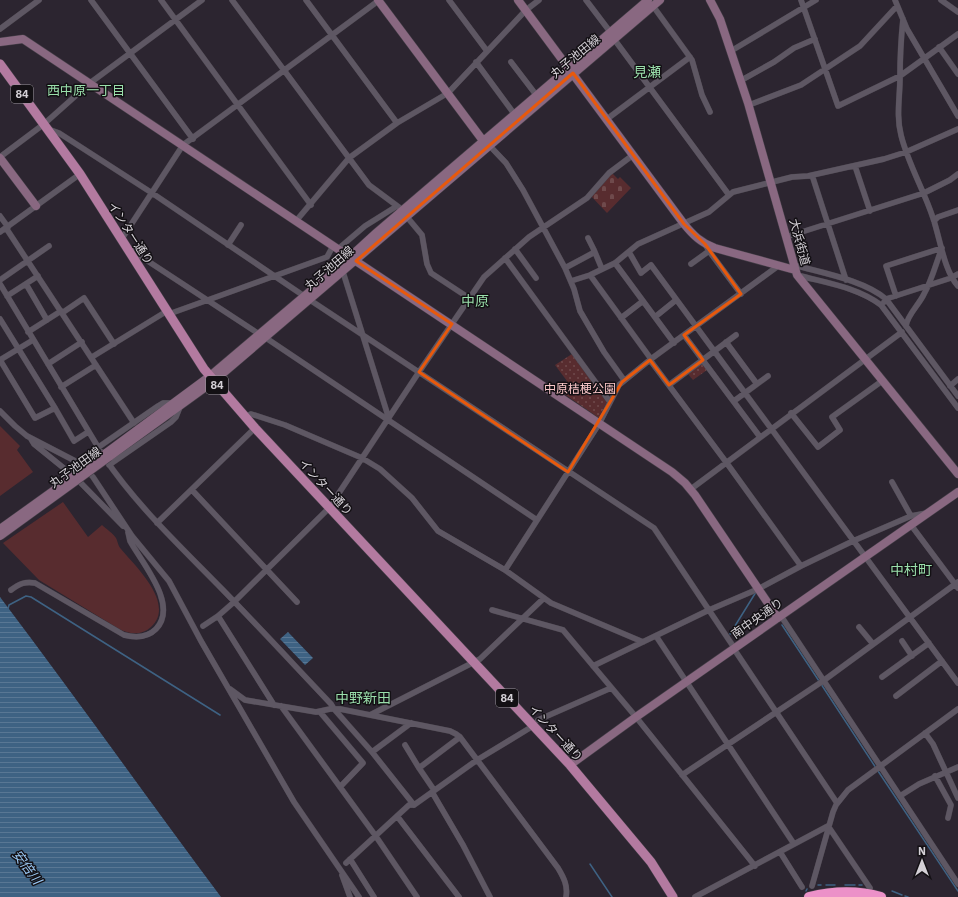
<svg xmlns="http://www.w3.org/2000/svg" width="958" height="897" font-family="'IBM Plex Sans','Noto Sans JP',sans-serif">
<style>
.cemetery{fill:url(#cemetery-stones)}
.park{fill:url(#park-dots)}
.garden{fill:#582c2f}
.water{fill:url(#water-rules)}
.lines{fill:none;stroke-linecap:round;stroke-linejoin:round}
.stream{stroke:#3e6283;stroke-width:1.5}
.street-casing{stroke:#464049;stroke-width:6}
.secondary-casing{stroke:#464049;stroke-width:9}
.primary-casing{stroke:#464049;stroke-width:10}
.highway-casing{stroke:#464049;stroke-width:11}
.street{stroke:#5e5763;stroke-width:5.5}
.secondary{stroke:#896881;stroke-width:8}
.primary{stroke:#b37aa0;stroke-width:9}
.highway{stroke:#ec91c8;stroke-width:10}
.secondary-bridge-casing{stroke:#464049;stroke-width:9;stroke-linecap:butt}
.secondary-bridge{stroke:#896881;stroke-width:8}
.marked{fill:none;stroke:#e8590c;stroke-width:3;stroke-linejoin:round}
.labels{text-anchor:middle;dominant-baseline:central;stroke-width:3;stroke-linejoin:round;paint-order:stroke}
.shield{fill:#131014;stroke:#9a969c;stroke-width:1}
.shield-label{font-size:11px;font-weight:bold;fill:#d4d0d6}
.street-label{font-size:12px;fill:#d4d0d6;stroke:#131014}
.park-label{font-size:12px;fill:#fbc7c9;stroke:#131014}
.neighbourhood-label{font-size:13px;fill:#9adfab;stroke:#131014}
.water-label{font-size:13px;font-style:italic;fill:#9ccaf6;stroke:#131014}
.quarter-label{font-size:14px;fill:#9adfab;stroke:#131014}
</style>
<defs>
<pattern id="cemetery-stones" width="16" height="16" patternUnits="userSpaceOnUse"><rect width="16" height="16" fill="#582c2f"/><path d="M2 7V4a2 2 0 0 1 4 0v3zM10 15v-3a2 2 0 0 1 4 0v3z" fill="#6f4a4c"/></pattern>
<pattern id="park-dots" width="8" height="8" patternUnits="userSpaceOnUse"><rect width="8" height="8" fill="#582c2f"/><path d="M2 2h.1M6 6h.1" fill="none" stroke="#6f4a4c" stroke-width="1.8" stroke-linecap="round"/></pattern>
<pattern id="water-rules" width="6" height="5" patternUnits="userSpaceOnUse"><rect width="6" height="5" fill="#3e6283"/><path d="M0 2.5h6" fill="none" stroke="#597794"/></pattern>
</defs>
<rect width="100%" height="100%" fill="#2c2530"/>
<path class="cemetery" d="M612 173 618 179 620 177 631 188 607 213 591 196Z"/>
<path class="park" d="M572 354 607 402 599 418 557 389 567 381 555 365Z
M703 363 707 370 693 380 688 374Z"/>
<path class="garden" d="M0 426 20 446 17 450 33 472 0 496Z
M63 502 88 537 102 525C106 529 113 533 116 538 118 542 118 546 121 549 136 567 176 604 151 627 141 636 129 634 119 629L39 580 3 543Z"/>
<path class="water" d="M0 597C75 696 147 798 221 897H0Z
M288 632 313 658 305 665 280 639Z"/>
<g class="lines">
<path class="stream" d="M8 609 9 605 26 596 31 597 220 715
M782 625 819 681
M730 634 756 592
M821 684 876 768
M878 771 958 891
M590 864 612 897
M818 885H821
M826 885H835
M845 885H855
M859 885H862
M806 891 807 889
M892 891 902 895
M905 896 908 897"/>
<g class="street-casing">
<path id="street" d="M91 0 193 139
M161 0 311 205
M232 0 369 185 404 211
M306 0 397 123
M449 0 487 51
M586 0 611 33
M801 0 838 106 900 76 958 34
M895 0 907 29 958 116
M941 0 958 12
M653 6 692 60 702 95 710 112
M903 19C901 39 900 57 900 77 900 97 896 116 901 135 908 164 924 190 933 218 940 238 944 271 958 286
M0 29 39 0
M614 39 729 195
M939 47 958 74
M731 51 816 0
M476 62 515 115
M511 62 537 96
M740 81 774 62 794 48 815 39
M749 105 801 85 860 46 897 6
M607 119 690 57
M48 129 59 133 152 193 304 296
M487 143 506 163 523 190 565 268 574 289 580 311 604 352 624 380
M0 157 44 124 90 83 202 0
M855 166 870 211
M812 175 846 280
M0 216 8 227
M407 217 422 235 427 264 431 273 469 298
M296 221 349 158 397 123 448 93 526 10 539 0
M934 221 938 217 958 210
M6 228 134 423
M0 232 80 174
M786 237 924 193 950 180 958 174
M121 240 183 145 378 1
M705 244 709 251 741 294
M228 245 241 225
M338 249 365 226 397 206
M515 249 536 278
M131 250 259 334
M594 250 602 269
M629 252 641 273 651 265 958 683
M505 258 610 402
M615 263 674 343
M691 264 709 251
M794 265C822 273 864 280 886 299L958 396
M565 268 593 253 594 250 588 238
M343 272 389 419
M590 275 651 359
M797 275C826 283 857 287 881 305L958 408
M0 280 49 246
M571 281 590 275 615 263 638 244 709 212 733 192 792 177 808 176 884 159 906 152 958 129
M0 284 104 457C137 506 181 547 222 589 259 627 295 666 331 704L334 709 372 752 414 805
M26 284 47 320
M7 296 38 276
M896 296 886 266 942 248C936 263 932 280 924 294 919 305 907 315 906 326
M310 300 654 528 735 649
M884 302 886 299 951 278 958 274
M62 313 84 298 114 344
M169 314 327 257 333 246
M655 317 676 300
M621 318 643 301
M0 319 55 408
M28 332 61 311
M684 335 760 437
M266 338 537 520
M726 342 757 384
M92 357 167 311
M0 360 35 418 55 408 74 441 88 432
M0 360 33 340
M650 360 726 462 801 566
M48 364 82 342
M669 385 736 335
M950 386 958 379
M61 387 96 365
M734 401 768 376
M0 411 15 426 27 436 81 464 93 477 132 536 169 581 201 641 294 802 359 897
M791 413 818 447 840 430 832 417 882 381
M245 417 251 414 285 425 362 458 380 469 412 498 438 531 505 570 551 603 643 642
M31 439 34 444 76 478 123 526
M77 462 158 406 163 403H172
M109 465 171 422 176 417 180 407
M892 482 911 516
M691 489 902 332
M192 490 297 602
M157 523 255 428
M911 525 958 588
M505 570 599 424 619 385 651 359 778 266
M11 590C19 584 25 581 35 583L124 635C136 638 147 638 156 629 179 605 142 563 130 541L128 532
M492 610 563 630 636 717 755 866
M218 616 274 705
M781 616 958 884
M203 626 218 616 234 602 329 508 419 372 484 277 529 237 587 198 609 173 633 155
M859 627 873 644
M656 636 794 844
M902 641 912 656
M734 649 837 803
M593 666 709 610 758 589 801 566 853 541 911 516 927 513
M882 677 929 643
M230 689 245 700 316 712 330 709H340L450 731 456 734 460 737 558 868C564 878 568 886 566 897
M896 696 942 661
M281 706 375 835 417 897
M320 712 363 763 340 787
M370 715 480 659 544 598
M538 720 611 688
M925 733 933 744 958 798
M405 745 419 768 434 790
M372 752 411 723
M419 768 460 737
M682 775 823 681 958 582
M935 776 951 805 948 818
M432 792 463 845 490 897
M900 796 919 784 958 767
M397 816 459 897
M780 852 802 887
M350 859 374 897
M346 863 409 805H414L477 760 533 726
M342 875 350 897
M812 886 833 812 836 805 848 790 958 709
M695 897 828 826 870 888"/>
</g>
<g class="secondary-casing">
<path id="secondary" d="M378 0 481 138 487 143
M518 0 684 224C693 235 701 243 715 248L795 270
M710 0 720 19 748 103 797 275 958 474
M0 42 23 39 672 472 685 483 695 495 778 618
M0 158 36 206
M106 453 210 376 341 265 376 233 648 0
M109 457 214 381 660 0
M570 765 636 717 958 492"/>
</g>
<g class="primary-casing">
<path id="primary" d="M0 64 80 174 204 369 255 428 570 765 651 862 673 897"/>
</g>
<g class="highway-casing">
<path id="highway" d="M809 897C833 891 857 890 881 897"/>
</g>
<use href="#street" class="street"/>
<use href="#secondary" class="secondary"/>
<use href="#primary" class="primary"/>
<use href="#highway" class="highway"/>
<g class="secondary-bridge-casing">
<path id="secondary-bridge" d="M0 529 106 453
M0 536 109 457"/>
</g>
<use href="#secondary-bridge" class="secondary-bridge"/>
</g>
<path class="marked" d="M573 73 684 224 705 244 741 294 684 335 703 360 669 385 650 360 622 382 568 472 419 372 452 324 356 261Z"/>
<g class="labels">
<g class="shield">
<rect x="11" y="85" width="22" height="18" rx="3"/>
<rect x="206" y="376" width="22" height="18" rx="3"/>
<rect x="496" y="689" width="22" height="18" rx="3"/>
</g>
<g class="shield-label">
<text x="22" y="94">84</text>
<text x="217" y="385">84</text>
<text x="507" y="698">84</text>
</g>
<g class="street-label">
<text transform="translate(575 56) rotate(-40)">丸子池田線</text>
<text transform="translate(131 233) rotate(57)">インター通り</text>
<text transform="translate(800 242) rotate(75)">大浜街道</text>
<text transform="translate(329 268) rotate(-41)">丸子池田線</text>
<text transform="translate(75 467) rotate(-36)">丸子池田線</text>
<text transform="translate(326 487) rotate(47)">インター通り</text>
<text transform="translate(757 618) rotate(-35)">南中央通り</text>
<text transform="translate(556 733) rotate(47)">インター通り</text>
</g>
<g class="park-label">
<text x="580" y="388">中原桔梗公園</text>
</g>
<g class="neighbourhood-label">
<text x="86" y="90">西中原一丁目</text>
</g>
<g class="water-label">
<text transform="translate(27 867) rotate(53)">安倍川</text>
</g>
<g class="quarter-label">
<text x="647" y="72">見瀬</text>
<text x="475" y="301">中原</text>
<text x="911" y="570">中村町</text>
<text x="363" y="698">中野新田</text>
</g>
</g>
<g transform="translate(922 861)" stroke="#131014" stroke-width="3" paint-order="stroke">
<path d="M0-3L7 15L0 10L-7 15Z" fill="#d4d0d6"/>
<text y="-6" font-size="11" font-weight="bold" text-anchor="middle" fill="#d4d0d6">N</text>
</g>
</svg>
